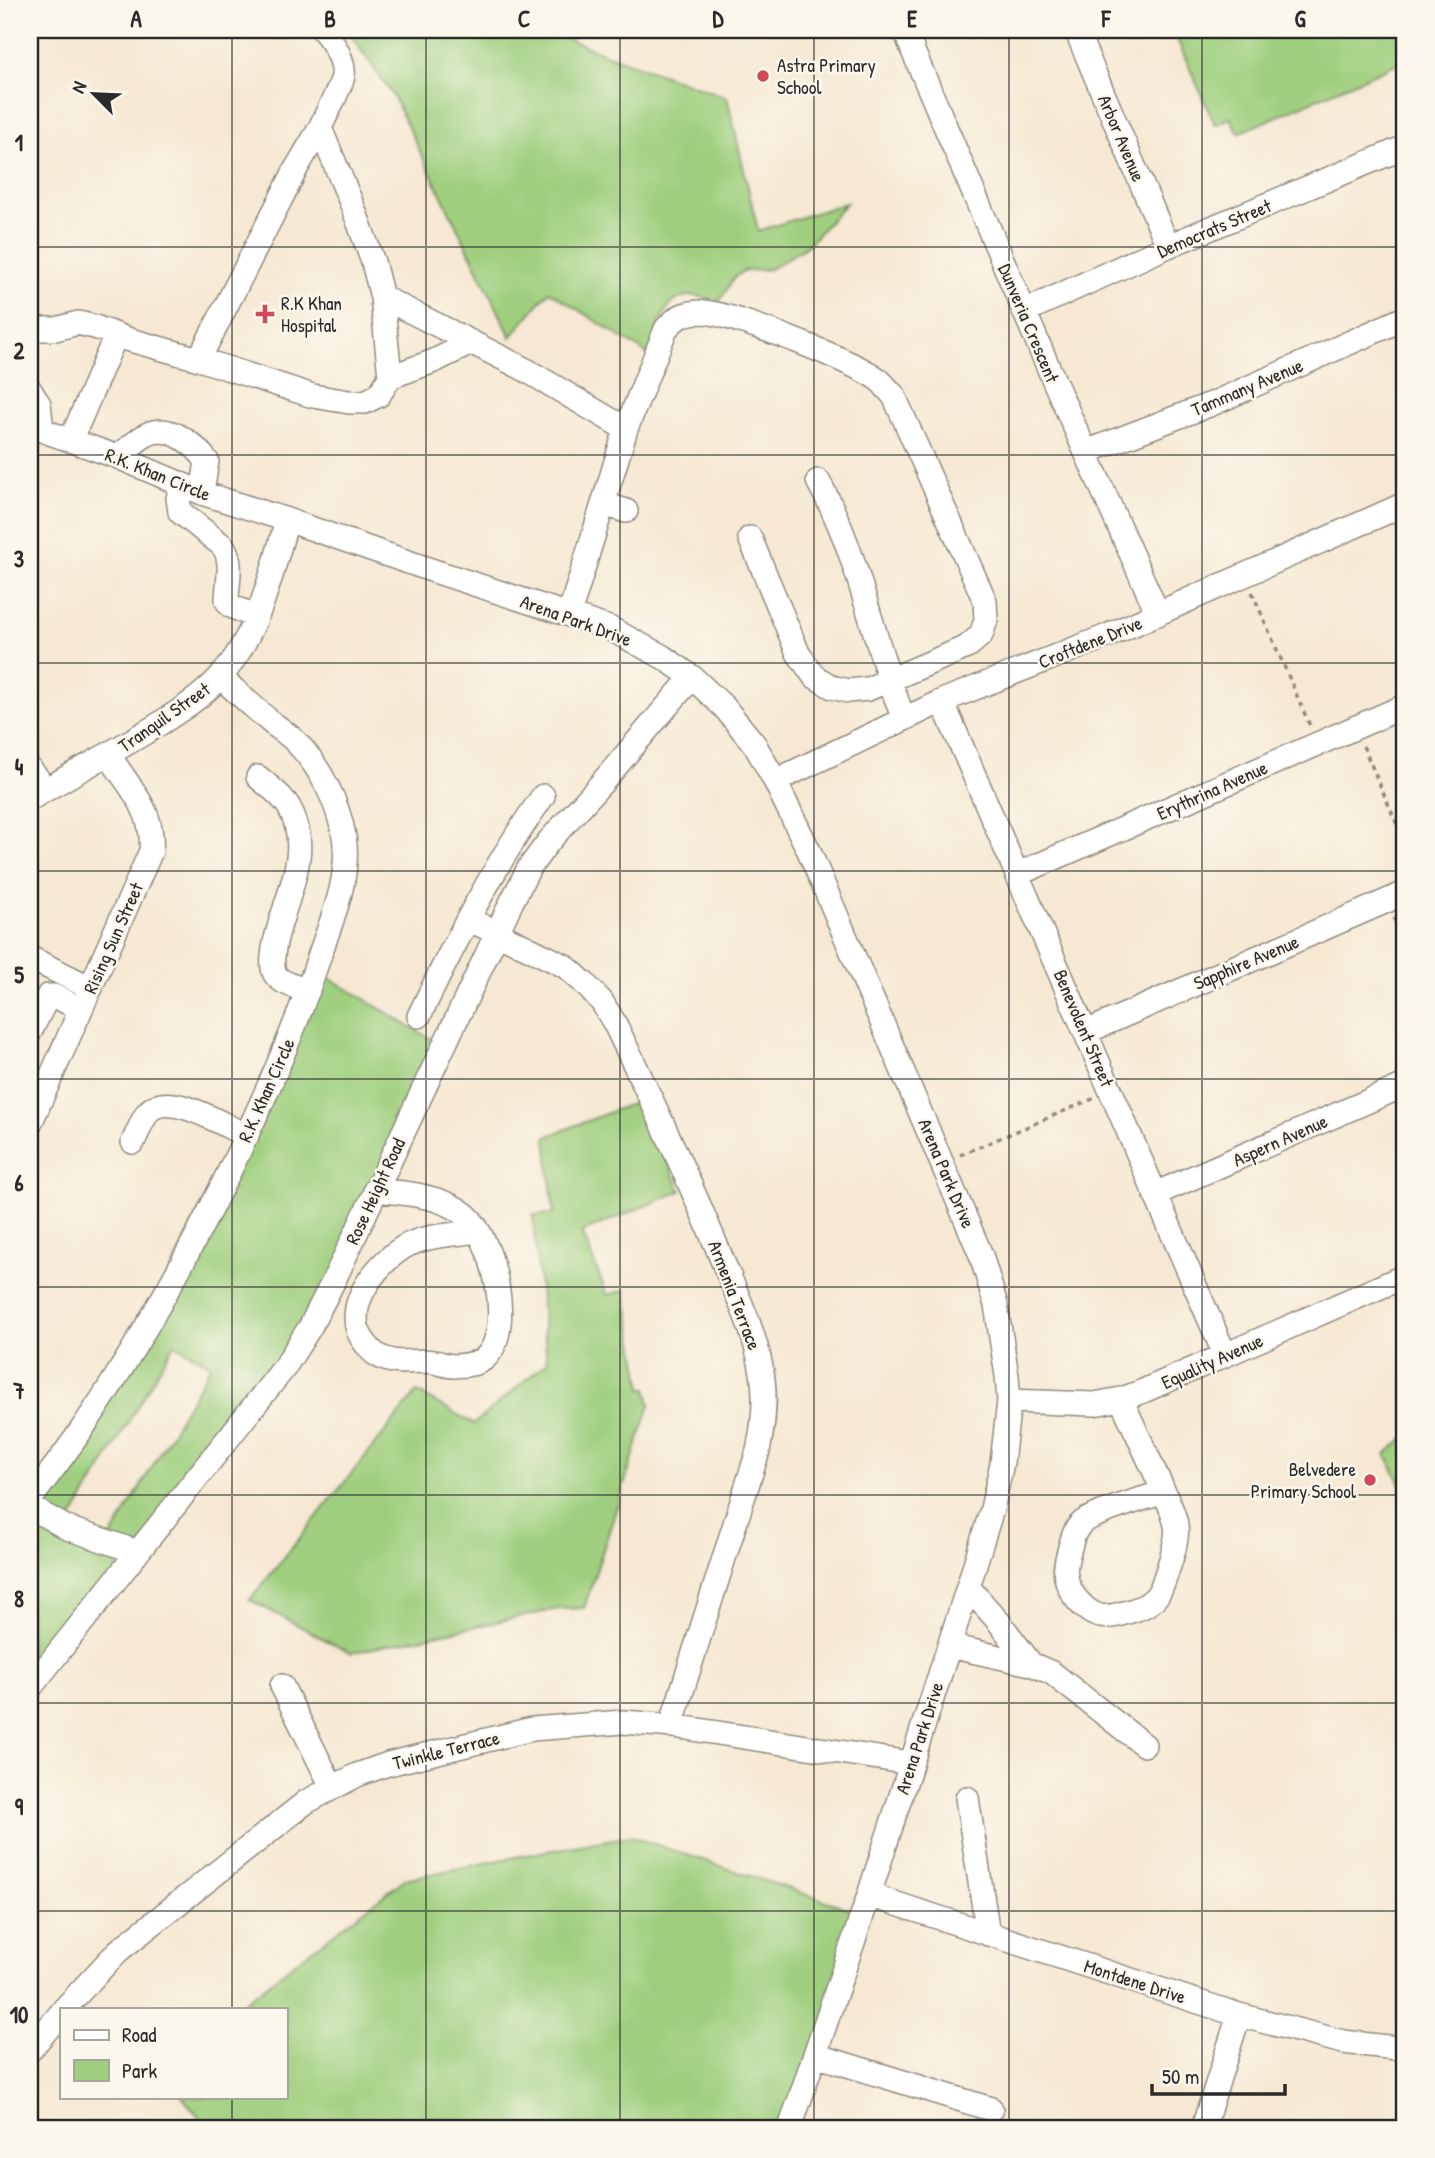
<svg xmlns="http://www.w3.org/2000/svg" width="1435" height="2158" font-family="'Patrick Hand',sans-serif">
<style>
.green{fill:#9fcf7e;stroke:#657d54;stroke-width:2;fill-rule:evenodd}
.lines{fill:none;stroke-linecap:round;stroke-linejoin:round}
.minor-casing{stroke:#908a7e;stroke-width:26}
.path{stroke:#908a7e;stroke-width:3.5;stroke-dasharray:5 5;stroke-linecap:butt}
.minor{stroke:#fff;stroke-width:23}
.grid{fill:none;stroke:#2b2b2b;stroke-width:2;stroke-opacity:0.55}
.poi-dot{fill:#d1495b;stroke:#fbf7ec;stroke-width:2.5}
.labels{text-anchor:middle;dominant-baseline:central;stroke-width:5;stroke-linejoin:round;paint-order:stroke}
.poi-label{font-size:19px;fill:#2b2b2b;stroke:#fbf7ec;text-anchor:start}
.street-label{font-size:19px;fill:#2b2b2b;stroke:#fbf7ec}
.neatline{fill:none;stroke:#2b2b2b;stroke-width:2.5}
.grid-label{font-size:23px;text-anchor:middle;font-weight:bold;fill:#2b2b2b}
</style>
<rect width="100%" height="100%" fill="#fbf7ec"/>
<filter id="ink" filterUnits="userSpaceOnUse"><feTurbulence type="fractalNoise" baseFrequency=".0143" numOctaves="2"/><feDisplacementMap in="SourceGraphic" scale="14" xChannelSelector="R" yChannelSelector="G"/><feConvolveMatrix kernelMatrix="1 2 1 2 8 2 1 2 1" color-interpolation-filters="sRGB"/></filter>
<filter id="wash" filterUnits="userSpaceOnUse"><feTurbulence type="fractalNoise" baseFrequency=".00686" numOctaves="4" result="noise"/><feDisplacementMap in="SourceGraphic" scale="28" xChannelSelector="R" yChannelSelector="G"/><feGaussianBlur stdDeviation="1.57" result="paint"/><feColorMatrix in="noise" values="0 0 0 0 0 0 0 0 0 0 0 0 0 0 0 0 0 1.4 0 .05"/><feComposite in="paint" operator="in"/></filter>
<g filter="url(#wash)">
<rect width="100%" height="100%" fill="#f6e8d2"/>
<path class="green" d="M347 30H546L610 56 727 97 758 231 846 203 807 246 770 269 743 271 734 278 719 302C712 300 704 297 697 296 663 292 658 330 649 355L549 291 511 337 392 94Z
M1173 30H1405V60L1239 133 1230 118 1215 125Z
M316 970 444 1047 311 1327 30 1689V1499L135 1345ZM174 1344 211 1365 109 1541 67 1527Z
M641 1100 681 1191 582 1232 607 1295 625 1290 642 1388H647L650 1405 584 1608 558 1609 350 1653 250 1600 417 1392 474 1424 547 1362 533 1215 554 1214 546 1137Z
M1405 1437V1492L1386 1454Z
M630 1836 862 1913 788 2128H209L182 2097H285V2009H235L405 1879 536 1853Z"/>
</g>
<g filter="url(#ink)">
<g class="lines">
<g class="minor-casing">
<path id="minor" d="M905 30 913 51 1055 383 1158 614
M1076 30 1168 246
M382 297 526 370 626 429
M1025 311 1168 246 1405 147
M30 329H56L78 323 95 327 130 340 199 359 313 396 349 402H365L379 395 390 377 382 297 373 262 353 207 320 128C325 116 341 87 343 76 345 60 332 41 323 30
M199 359 297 167 320 128
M390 377 434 361 471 343
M30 390 39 404 42 430
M30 426 118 457 202 493 287 520 431 570 609 628 663 657 692 677 725 708 755 745 775 781 809 851 981 1255 996 1305 1007 1376 1009 1401 1002 1463 992 1509 968 1587 869 1895 790 2128
M71 440 116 335
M1086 452 1214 403 1405 318
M118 457C128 449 138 438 150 433 172 425 195 445 207 461L202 493
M818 481C860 555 872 641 904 719
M182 485 178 498 180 512 223 546C234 562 227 582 227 601L231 606 256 617
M604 504 626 511
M569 615 626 429 666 329C677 316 685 312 703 312 731 313 856 362 879 380 885 385 889 391 894 396L985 601 986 620 981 635 967 647 868 689 848 691 832 687 814 676 798 653 750 538
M942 701 1225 1355
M30 769 46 789
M258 777C268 786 282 795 289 807 315 853 282 902 274 948 273 956 271 967 275 974 281 984 298 987 308 991
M775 781 942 701 1107 636 1405 504
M30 799C71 774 114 752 156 726 178 712 202 697 220 677 258 635 272 573 287 520
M1018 874 1405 706
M468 919 565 966 583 982 602 1002 615 1024C653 1102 690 1181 723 1262 737 1295 754 1330 761 1367 767 1396 764 1423 758 1451L674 1716 673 1726
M30 958 91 988
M419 1016C456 940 494 865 543 796
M30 1032 48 996H54L81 1009
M1086 1032 1405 893
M30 1124 151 851C155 810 129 788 109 755
M133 1142C138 1132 142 1120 148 1112 168 1089 225 1126 247 1136
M375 1190C404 1193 442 1195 466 1215 494 1240 515 1331 485 1358 477 1365 464 1365 454 1366 447 1366 441 1363 434 1362 414 1359 396 1367 377 1355 372 1352 369 1348 366 1344 338 1311 375 1265 404 1247 425 1235 453 1235 477 1231
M1155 1194 1405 1085
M1121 1399 1164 1492C1180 1527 1180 1532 1168 1569 1165 1577 1163 1587 1158 1594 1152 1603 1142 1608 1131 1611 1121 1614 1111 1618 1100 1616 1084 1612 1069 1593 1066 1577 1064 1568 1067 1559 1069 1551 1072 1540 1074 1529 1083 1522 1099 1511 1143 1499 1164 1492
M1009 1401 1094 1404 1121 1399 1141 1392 1405 1276
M30 1500C46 1478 64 1455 80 1432 134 1353 181 1269 223 1184 259 1111 293 1037 318 960 331 921 351 878 344 836 338 803 321 768 297 743 289 735 280 729 272 723 254 708 237 692 220 677
M30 1507 67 1528 129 1549 136 1555
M968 1587 999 1622 1031 1664 1052 1673 1144 1745
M949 1646 1031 1664
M282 1686 332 1787
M30 1688 284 1368 310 1327 334 1280 511 903 529 868 549 841 600 785 692 677
M967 1798 988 1934
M869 1895 1239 2015 1343 2042 1405 2049
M64 2009 118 1951 306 1802 357 1775 388 1764 532 1729 623 1722 673 1726 910 1763
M30 2050 61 2013
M815 2055 991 2109
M1203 2128 1239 2015"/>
</g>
<path class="path" d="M1252 592 1310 726
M1363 746 1405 843
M1394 918 1405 945
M960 1155 1095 1098"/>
<use href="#minor" class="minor"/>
</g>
</g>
<path class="grid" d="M232 30V2009M426 30V2128M620 30V2128M814 30V2128M1009 30V2128M1202 30V2128M30 247H1405M30 455H1405M30 663H1405M30 871H1405M30 1079H1405M30 1287H1405M30 1495H1405M30 1703H1405M30 1911H1405M232 2097V2128"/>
<g class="poi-dot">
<circle cx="763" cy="76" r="7"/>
<path d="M261.5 303.5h7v7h7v7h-7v7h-7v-7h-7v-7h7z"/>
<circle cx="1370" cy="1480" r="7"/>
</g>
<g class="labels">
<g class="poi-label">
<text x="777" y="65">Astra Primary<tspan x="777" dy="22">School</tspan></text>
<text x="281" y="303">R.K Khan<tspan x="281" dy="22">Hospital</tspan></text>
<text x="1356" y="1469" text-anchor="end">Belvedere<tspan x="1356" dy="22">Primary School</tspan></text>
</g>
<g class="street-label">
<text transform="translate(1122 138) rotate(67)">Arbor Avenue</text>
<text transform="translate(1214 228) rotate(-23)">Democrats Street</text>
<text transform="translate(1029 323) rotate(67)">Dunveria Crescent</text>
<text transform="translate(1247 387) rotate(-23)">Tammany Avenue</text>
<text transform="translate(158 474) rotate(22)">R.K. Khan Circle</text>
<text transform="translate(576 620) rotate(20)">Arena Park Drive</text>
<text transform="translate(1090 642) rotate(-22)">Croftdene Drive</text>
<text transform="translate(164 717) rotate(-35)">Tranquil Street</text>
<text transform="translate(1212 790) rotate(-24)">Erythrina Avenue</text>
<text transform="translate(113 938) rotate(-66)">Rising Sun Street</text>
<text transform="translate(1246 962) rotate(-23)">Sapphire Avenue</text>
<text transform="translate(1084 1028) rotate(67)">Benevolent Street</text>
<text transform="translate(266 1090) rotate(-66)">R.K. Khan Circle</text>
<text transform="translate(1280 1140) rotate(-24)">Aspern Avenue</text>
<text transform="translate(947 1173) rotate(67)">Arena Park Drive</text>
<text transform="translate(375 1191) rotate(-65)">Rose Height Road</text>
<text transform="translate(735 1295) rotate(69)">Armenia Terrace</text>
<text transform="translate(1212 1361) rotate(-24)">Equality Avenue</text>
<text transform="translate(919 1738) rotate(-72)">Arena Park Drive</text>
<text transform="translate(446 1750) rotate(-14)">Twinkle Terrace</text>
<text transform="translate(1135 1981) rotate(18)">Montdene Drive</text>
</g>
</g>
<rect width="1435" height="2158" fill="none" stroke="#fbf7ec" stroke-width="77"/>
<rect x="60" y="2008" width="228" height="91" fill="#fbf7ec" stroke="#a8a59f" stroke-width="2"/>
<rect x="74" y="2030" width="35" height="10" fill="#ffffff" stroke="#a8a59f" stroke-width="2"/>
<text x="122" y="2042" font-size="21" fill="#2b2b2b">Road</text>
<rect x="74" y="2060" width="35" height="21" fill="#9fcf7e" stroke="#a8a59f" stroke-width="2"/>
<text x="122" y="2078" font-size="21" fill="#2b2b2b">Park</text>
<g transform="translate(94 94) rotate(294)" stroke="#fbf7ec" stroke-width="5" paint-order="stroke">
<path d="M0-5L12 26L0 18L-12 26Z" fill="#2b2b2b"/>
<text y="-10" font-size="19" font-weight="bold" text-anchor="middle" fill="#2b2b2b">N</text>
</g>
<path d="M1152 2084v10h133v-10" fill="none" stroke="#2b2b2b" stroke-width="3.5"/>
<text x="1162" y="2084" font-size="21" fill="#2b2b2b" stroke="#fbf7ec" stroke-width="5" paint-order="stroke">50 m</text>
<rect x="38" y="38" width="1358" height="2082" class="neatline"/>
<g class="grid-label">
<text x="136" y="27">A</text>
<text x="330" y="27">B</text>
<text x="524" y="27">C</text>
<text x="718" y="27">D</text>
<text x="912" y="27">E</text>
<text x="1106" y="27">F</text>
<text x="1300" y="27">G</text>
<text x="19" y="151">1</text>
<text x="19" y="359">2</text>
<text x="19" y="567">3</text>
<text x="19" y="775">4</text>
<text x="19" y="983">5</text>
<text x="19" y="1191">6</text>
<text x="19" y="1399">7</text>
<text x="19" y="1607">8</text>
<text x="19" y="1815">9</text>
<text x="19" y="2023">10</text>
</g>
</svg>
